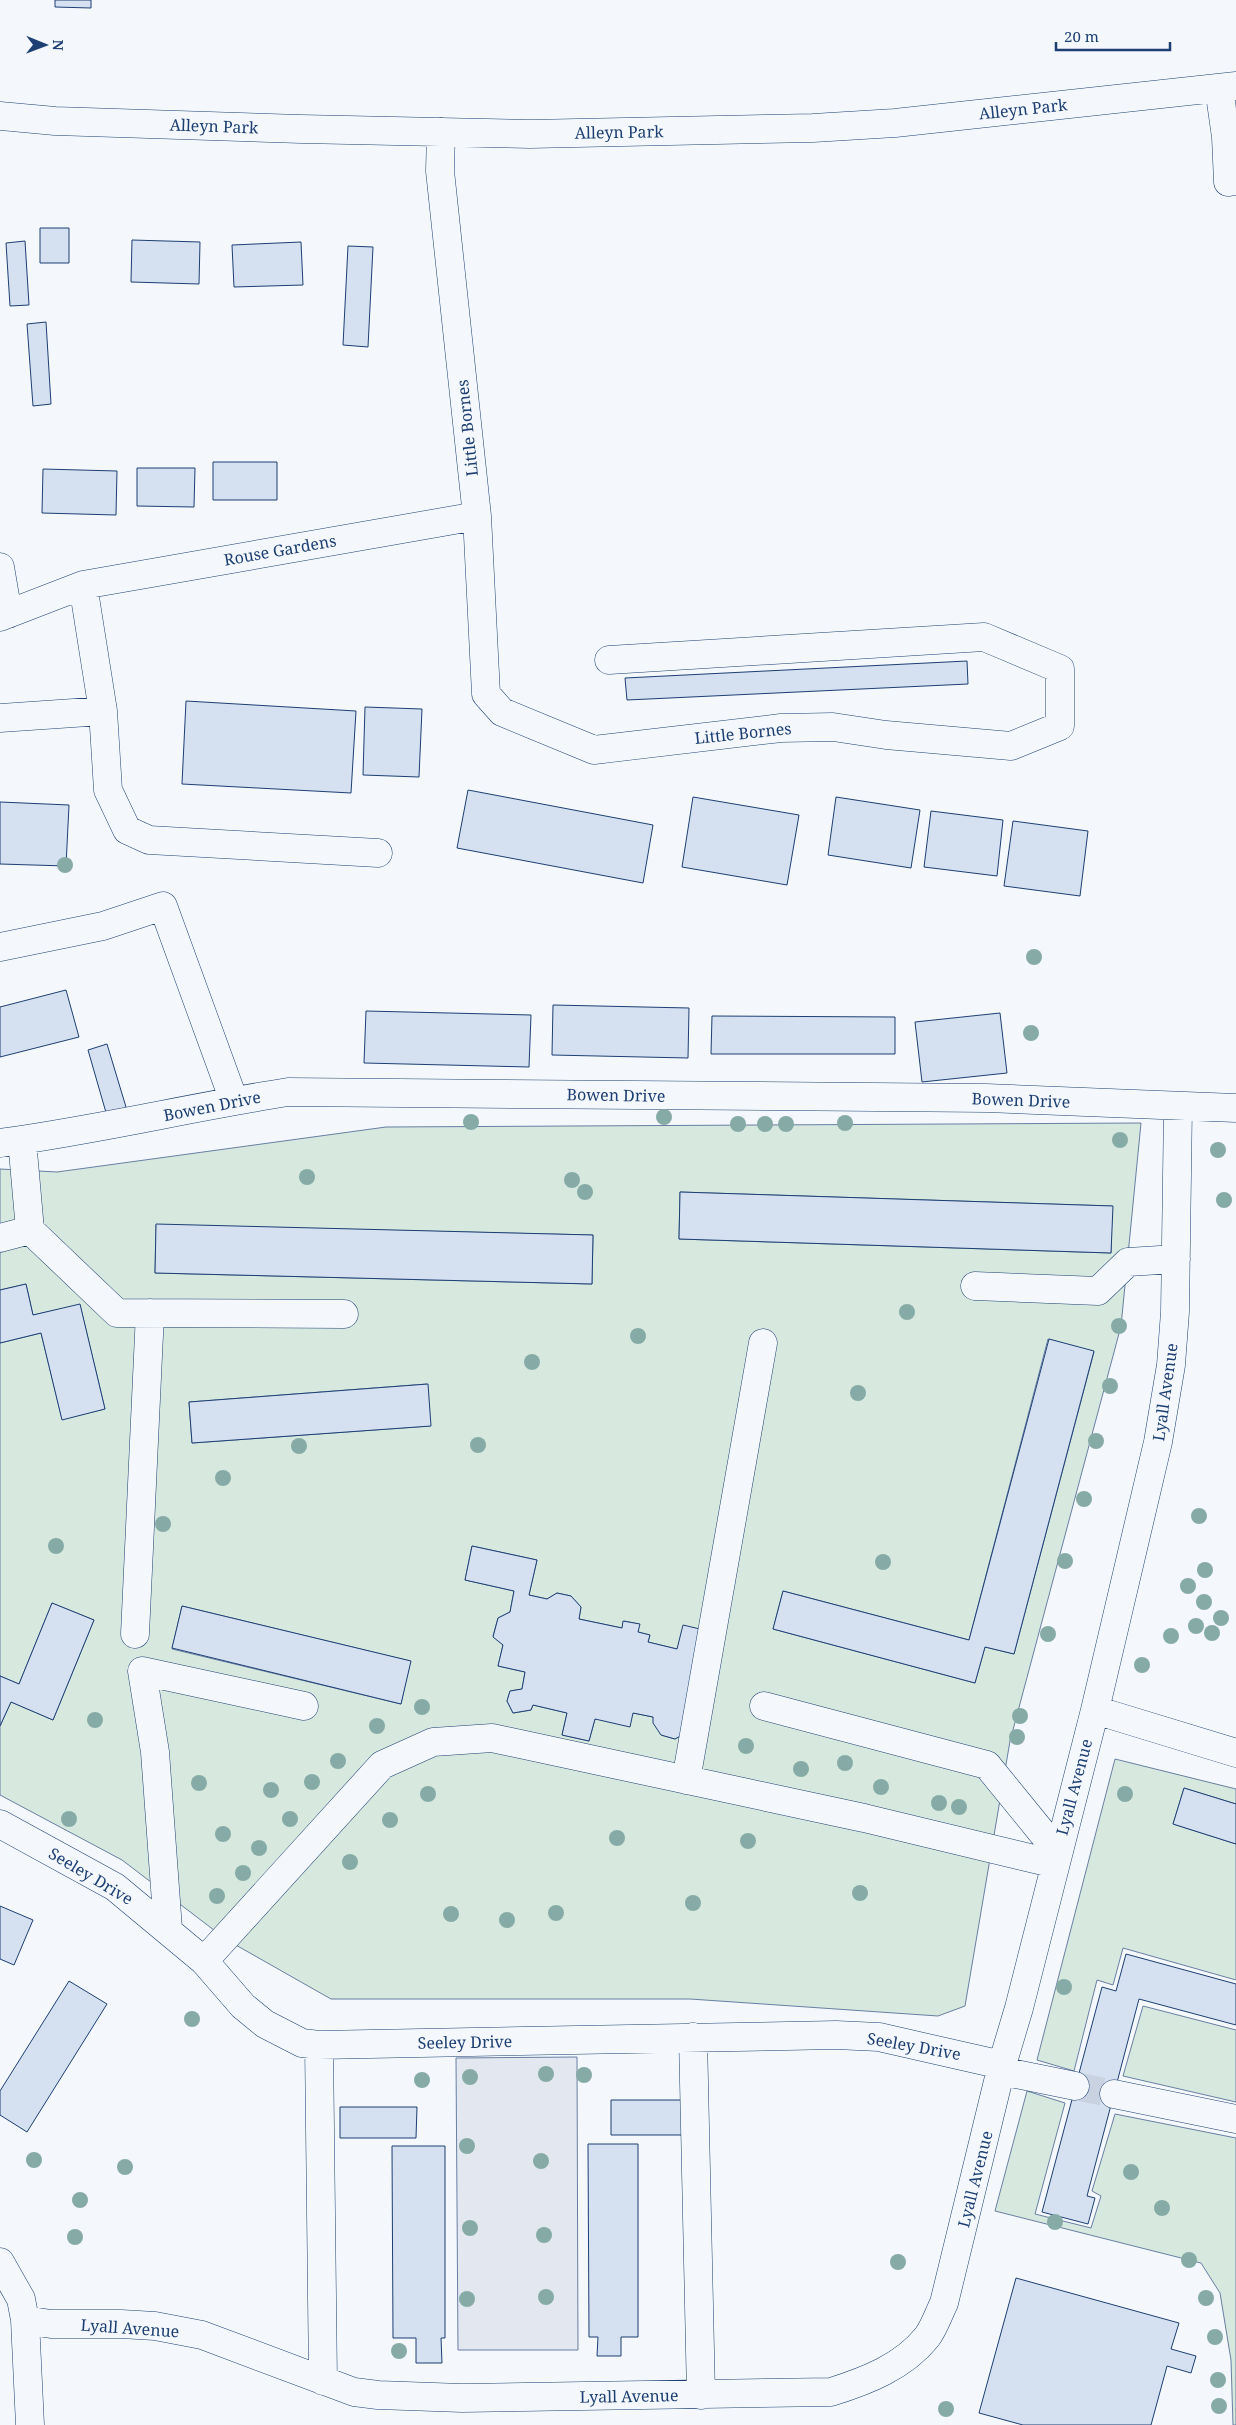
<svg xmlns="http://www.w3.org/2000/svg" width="1236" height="2425" font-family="'Noto Serif',serif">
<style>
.green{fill:#d7e8df;stroke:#687fa3;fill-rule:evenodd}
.parking{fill:#e3e8f0;stroke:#687fa3}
.building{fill:#d5e0f0;stroke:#1d3f73}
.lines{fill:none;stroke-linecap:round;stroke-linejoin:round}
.minor-tunnel{stroke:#c9d2e0;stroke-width:28;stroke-dasharray:28 14;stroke-linecap:butt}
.minor-casing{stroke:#1d3f73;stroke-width:29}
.minor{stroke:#f4f7fb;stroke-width:28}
.tree{fill:#86aba6}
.labels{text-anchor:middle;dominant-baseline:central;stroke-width:4;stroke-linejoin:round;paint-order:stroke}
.street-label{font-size:16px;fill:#1d3f73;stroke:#f4f7fb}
</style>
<rect width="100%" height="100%" fill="#f4f7fb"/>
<path class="green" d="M1141 1123 1121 1326 1010 1741 965 2006 938 2016 690 1999H331L227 1940 122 1860 0 1795V1726L11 1702 53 1720 94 1620 52 1603 19 1684 0 1676V1343L41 1333 62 1419 105 1409 80 1305 33 1315 26 1284 0 1290V1169L57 1172 386 1127ZM680 1192 1112 1206 1111 1253 679 1239ZM156 1225 593 1235 592 1284 155 1273ZM1048 1339 1094 1352 1014 1654 985 1647 975 1683 773 1629 783 1591 969 1640ZM427 1384 430 1426 192 1443 189 1402ZM472 1546 537 1560 529 1595 547 1599 557 1593 571 1596 581 1607 579 1619 622 1628 624 1621 639 1624 638 1632 650 1635 648 1642 677 1649 689 1731 675 1739 661 1735 653 1717 633 1713 595 1719 589 1741 562 1735 567 1713 533 1705 531 1710 513 1713 507 1701 510 1691 522 1689 525 1672 498 1666 503 1645 493 1636 498 1618 510 1612 514 1591 465 1580ZM182 1606 410 1661 401 1704 172 1649Z
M1115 1759 1236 1789V1804L1184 1788 1173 1824 1236 1844V1980L1123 1948 1113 1985 1097 1980 1074 2071 1037 2060Z
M1143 2006 1236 2030V2102L1123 2076Z
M1027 2091 1065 2103 1035 2214 1091 2228 1101 2196 1092 2191 1115 2114 1236 2138V2425H1233L1231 2360 1220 2293 1201 2263 995 2211Z"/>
<path class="parking" d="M577 2057 578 2350H458L456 2058Z"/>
<path class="building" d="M55 0H91V8L55 7Z
M40 228H69V263H40Z
M132 240 200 242 199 284 131 282Z
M25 241 29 305 10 306 6 243Z
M301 242 303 285 234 287 232 245Z
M348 246 373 247 368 347 343 345Z
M46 322 51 404 33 406 27 324Z
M213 462H277V500H213Z
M137 468H195L194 507 137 506Z
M43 469 117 471 116 515 42 513Z
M967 661 968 684 627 700 625 678Z
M186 701 356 711 351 793 182 784Z
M365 707 422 709 419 777 363 775Z
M468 790 653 825 643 883 457 848Z
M693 797 799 815 787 885 682 867Z
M836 797 920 810 911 868 828 855Z
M0 802 69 805 66 866 0 864Z
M931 811 1003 820 997 876 924 867Z
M1013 821 1088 831 1080 896 1004 886Z
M66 990 79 1037 0 1057V1007Z
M553 1005 689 1008 688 1058 552 1055Z
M366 1011 531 1015 529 1067 364 1063Z
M1000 1013 1007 1073 922 1082 915 1022Z
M712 1016 895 1017V1054H711Z
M107 1044 129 1117 109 1123 88 1050Z
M680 1192 1113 1206 1111 1253 679 1239Z
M156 1224 593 1235 592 1284 155 1273Z
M26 1284 33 1315 80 1304 105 1409 62 1420 41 1333 0 1343V1290Z
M1049 1339 1094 1351 1014 1654 985 1647 975 1683 773 1629 783 1591 969 1640Z
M428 1384 431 1426 192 1443 189 1402Z
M472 1546 537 1560 529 1595 547 1599 557 1593 571 1596 581 1607 579 1619 622 1628 623 1621 640 1624 638 1632 650 1635 648 1642 677 1649 683 1625 704 1630 689 1731 675 1739 661 1735 653 1723V1717L633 1713 630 1727 595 1719 589 1741 562 1735 567 1713 533 1705 531 1710 513 1713 507 1701 510 1691 522 1689 525 1672 498 1666 503 1645 493 1637 498 1618 510 1612 514 1591 465 1580Z
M52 1603 94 1620 53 1720 11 1702 0 1726V1676L19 1684Z
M182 1606 411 1661 401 1704 172 1648Z
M1184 1788 1236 1804V1844L1173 1824Z
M0 1906 33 1920 14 1965 0 1959Z
M1126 1954 1236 1984V2025L1139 1999 1087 2196 1095 2198 1088 2224 1042 2212 1102 1987 1116 1991Z
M69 1981 107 2004 27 2132 0 2115V2091Z
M611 2100H687V2135H611Z
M340 2107H417L416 2138H340Z
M588 2144H638V2337H621V2356H597L598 2337H589Z
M392 2146H445V2338H441L442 2363H416V2338H393Z
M1016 2278 1179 2323 1171 2349 1196 2356 1191 2373 1167 2366 1151 2425H1023L979 2413Z"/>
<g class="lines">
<path class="minor-tunnel" d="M1075 2086 1114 2094"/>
<g class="minor-casing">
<path id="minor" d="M1219 88 1226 137 1228 182 1236 181
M0 116 55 121 301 129 530 134 813 128 895 123 1236 86
M441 132 440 171 477 516 486 694 502 712 594 750 781 728 833 727 886 735 1011 746 1060 726V669L984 637 609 660
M0 567 8 614
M83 585 103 711 108 790 127 830 149 840 378 853
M0 617 83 585 477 516
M0 718 103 711
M0 947 103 926 163 906 234 1101
M0 1143C97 1130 192 1107 288 1092L986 1098 1236 1108
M30 1230 117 1313 344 1314
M0 1238 30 1230 22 1140
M975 1286 1098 1291 1128 1262 1176 1259
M135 1634 150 1313
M764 1706 987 1765 1057 1851
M1095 1710 1236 1753
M686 1780 763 1343
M0 1824 115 1887 204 1961 243 2006 265 2024 302 2043 319 2045 836 2035 879 2037 1002 2065
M168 1929 155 1752 142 1671 304 1706
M204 1961 382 1765 433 1742 492 1738 864 1818 1055 1864
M693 2037 701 2395
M319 2045 323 2381
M1001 2071 1075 2086
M1114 2094 1236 2119
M0 2262 21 2299 25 2320 30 2425
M25 2320 51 2324H121L155 2326 202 2335 354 2392 378 2395 462 2398 831 2392C866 2381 903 2367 927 2337 934 2328 939 2313 944 2303L1002 2065 1019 2008 1095 1710 1158 1442 1171 1365 1175 1312 1178 1107"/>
</g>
<use href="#minor" class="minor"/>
</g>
<g class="tree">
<circle cx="65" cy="865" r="8"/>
<circle cx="1034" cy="957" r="8"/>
<circle cx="1031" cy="1033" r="8"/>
<circle cx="664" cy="1117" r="8"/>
<circle cx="471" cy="1122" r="8"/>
<circle cx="845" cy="1123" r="8"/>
<circle cx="738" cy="1124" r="8"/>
<circle cx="765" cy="1124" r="8"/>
<circle cx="786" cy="1124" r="8"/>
<circle cx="1120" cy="1140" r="8"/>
<circle cx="1218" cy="1150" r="8"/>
<circle cx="307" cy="1177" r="8"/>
<circle cx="572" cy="1180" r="8"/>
<circle cx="585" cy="1192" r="8"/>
<circle cx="1224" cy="1200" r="8"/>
<circle cx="907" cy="1312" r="8"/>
<circle cx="1119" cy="1326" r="8"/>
<circle cx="638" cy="1336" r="8"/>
<circle cx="532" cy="1362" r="8"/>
<circle cx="1110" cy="1386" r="8"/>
<circle cx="858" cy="1393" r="8"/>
<circle cx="1096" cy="1441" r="8"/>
<circle cx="478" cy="1445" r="8"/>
<circle cx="299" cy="1446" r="8"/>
<circle cx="223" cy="1478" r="8"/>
<circle cx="1084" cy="1499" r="8"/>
<circle cx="1199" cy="1516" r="8"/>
<circle cx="163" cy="1524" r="8"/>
<circle cx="56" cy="1546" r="8"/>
<circle cx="1065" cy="1561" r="8"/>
<circle cx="883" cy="1562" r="8"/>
<circle cx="1205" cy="1570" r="8"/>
<circle cx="1188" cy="1586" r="8"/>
<circle cx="1204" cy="1602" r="8"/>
<circle cx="1221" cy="1618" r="8"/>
<circle cx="1196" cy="1626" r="8"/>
<circle cx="1212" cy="1633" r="8"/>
<circle cx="1048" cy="1634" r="8"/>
<circle cx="1171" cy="1636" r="8"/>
<circle cx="1142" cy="1665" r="8"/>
<circle cx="422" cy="1707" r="8"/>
<circle cx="1020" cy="1716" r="8"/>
<circle cx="95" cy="1720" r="8"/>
<circle cx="377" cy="1726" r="8"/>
<circle cx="1017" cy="1737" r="8"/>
<circle cx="746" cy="1746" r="8"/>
<circle cx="338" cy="1761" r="8"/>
<circle cx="845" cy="1763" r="8"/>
<circle cx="801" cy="1769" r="8"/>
<circle cx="312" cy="1782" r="8"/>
<circle cx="199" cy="1783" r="8"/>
<circle cx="881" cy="1787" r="8"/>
<circle cx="271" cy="1790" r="8"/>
<circle cx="428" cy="1794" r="8"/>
<circle cx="1125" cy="1794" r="8"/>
<circle cx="939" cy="1803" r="8"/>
<circle cx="959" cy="1807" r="8"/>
<circle cx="69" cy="1819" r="8"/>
<circle cx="290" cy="1819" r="8"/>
<circle cx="390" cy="1820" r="8"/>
<circle cx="223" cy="1834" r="8"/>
<circle cx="617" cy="1838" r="8"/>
<circle cx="748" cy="1841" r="8"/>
<circle cx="259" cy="1848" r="8"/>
<circle cx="350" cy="1862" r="8"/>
<circle cx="243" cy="1873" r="8"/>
<circle cx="860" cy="1893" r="8"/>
<circle cx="217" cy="1896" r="8"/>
<circle cx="693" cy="1903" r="8"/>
<circle cx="556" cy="1913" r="8"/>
<circle cx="451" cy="1914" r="8"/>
<circle cx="507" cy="1920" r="8"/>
<circle cx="1064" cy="1987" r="8"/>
<circle cx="192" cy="2019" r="8"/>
<circle cx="546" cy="2074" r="8"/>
<circle cx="584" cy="2075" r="8"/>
<circle cx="470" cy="2077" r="8"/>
<circle cx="422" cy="2080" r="8"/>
<circle cx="467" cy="2146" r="8"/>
<circle cx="34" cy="2160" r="8"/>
<circle cx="541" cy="2161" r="8"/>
<circle cx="125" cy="2167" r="8"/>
<circle cx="1131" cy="2172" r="8"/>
<circle cx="80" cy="2200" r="8"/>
<circle cx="1162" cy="2208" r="8"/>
<circle cx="1055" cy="2222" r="8"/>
<circle cx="470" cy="2228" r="8"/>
<circle cx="544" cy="2235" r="8"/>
<circle cx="75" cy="2237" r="8"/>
<circle cx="1189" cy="2260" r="8"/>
<circle cx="898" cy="2262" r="8"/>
<circle cx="546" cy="2297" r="8"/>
<circle cx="1206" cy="2298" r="8"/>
<circle cx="467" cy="2299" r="8"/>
<circle cx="1215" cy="2337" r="8"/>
<circle cx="399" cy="2351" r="8"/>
<circle cx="1218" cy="2380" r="8"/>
<circle cx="1219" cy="2406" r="8"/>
<circle cx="946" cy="2409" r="8"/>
</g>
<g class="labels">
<g class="street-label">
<text transform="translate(1023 109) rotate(-6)">Alleyn Park</text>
<text transform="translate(214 126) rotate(2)">Alleyn Park</text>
<text transform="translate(619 132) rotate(-1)">Alleyn Park</text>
<text transform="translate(467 428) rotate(-96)">Little Bornes</text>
<text transform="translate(280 550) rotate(-10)">Rouse Gardens</text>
<text transform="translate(743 733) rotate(-6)">Little Bornes</text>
<text transform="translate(616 1095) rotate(1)">Bowen Drive</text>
<text transform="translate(1021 1100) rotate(2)">Bowen Drive</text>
<text transform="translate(212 1106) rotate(-11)">Bowen Drive</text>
<text transform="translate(1165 1392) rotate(-82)">Lyall Avenue</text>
<text transform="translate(1074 1787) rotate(-75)">Lyall Avenue</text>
<text transform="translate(91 1876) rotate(31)">Seeley Drive</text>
<text transform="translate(465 2042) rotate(-1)">Seeley Drive</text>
<text transform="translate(914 2046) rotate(10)">Seeley Drive</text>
<text transform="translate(975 2179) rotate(-76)">Lyall Avenue</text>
<text transform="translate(130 2328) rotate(4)">Lyall Avenue</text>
<text transform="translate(629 2396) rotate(-1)">Lyall Avenue</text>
</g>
</g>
<g transform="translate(45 45) rotate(91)" stroke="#f4f7fb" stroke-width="4" paint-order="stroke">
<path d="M0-4L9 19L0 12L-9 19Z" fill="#1d3f73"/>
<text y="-8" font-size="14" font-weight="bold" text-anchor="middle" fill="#1d3f73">N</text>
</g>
<path d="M1056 42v8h114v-8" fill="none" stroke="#1d3f73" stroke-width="2.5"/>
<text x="1064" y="42" font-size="15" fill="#1d3f73" stroke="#f4f7fb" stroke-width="4" paint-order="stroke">20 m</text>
</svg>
